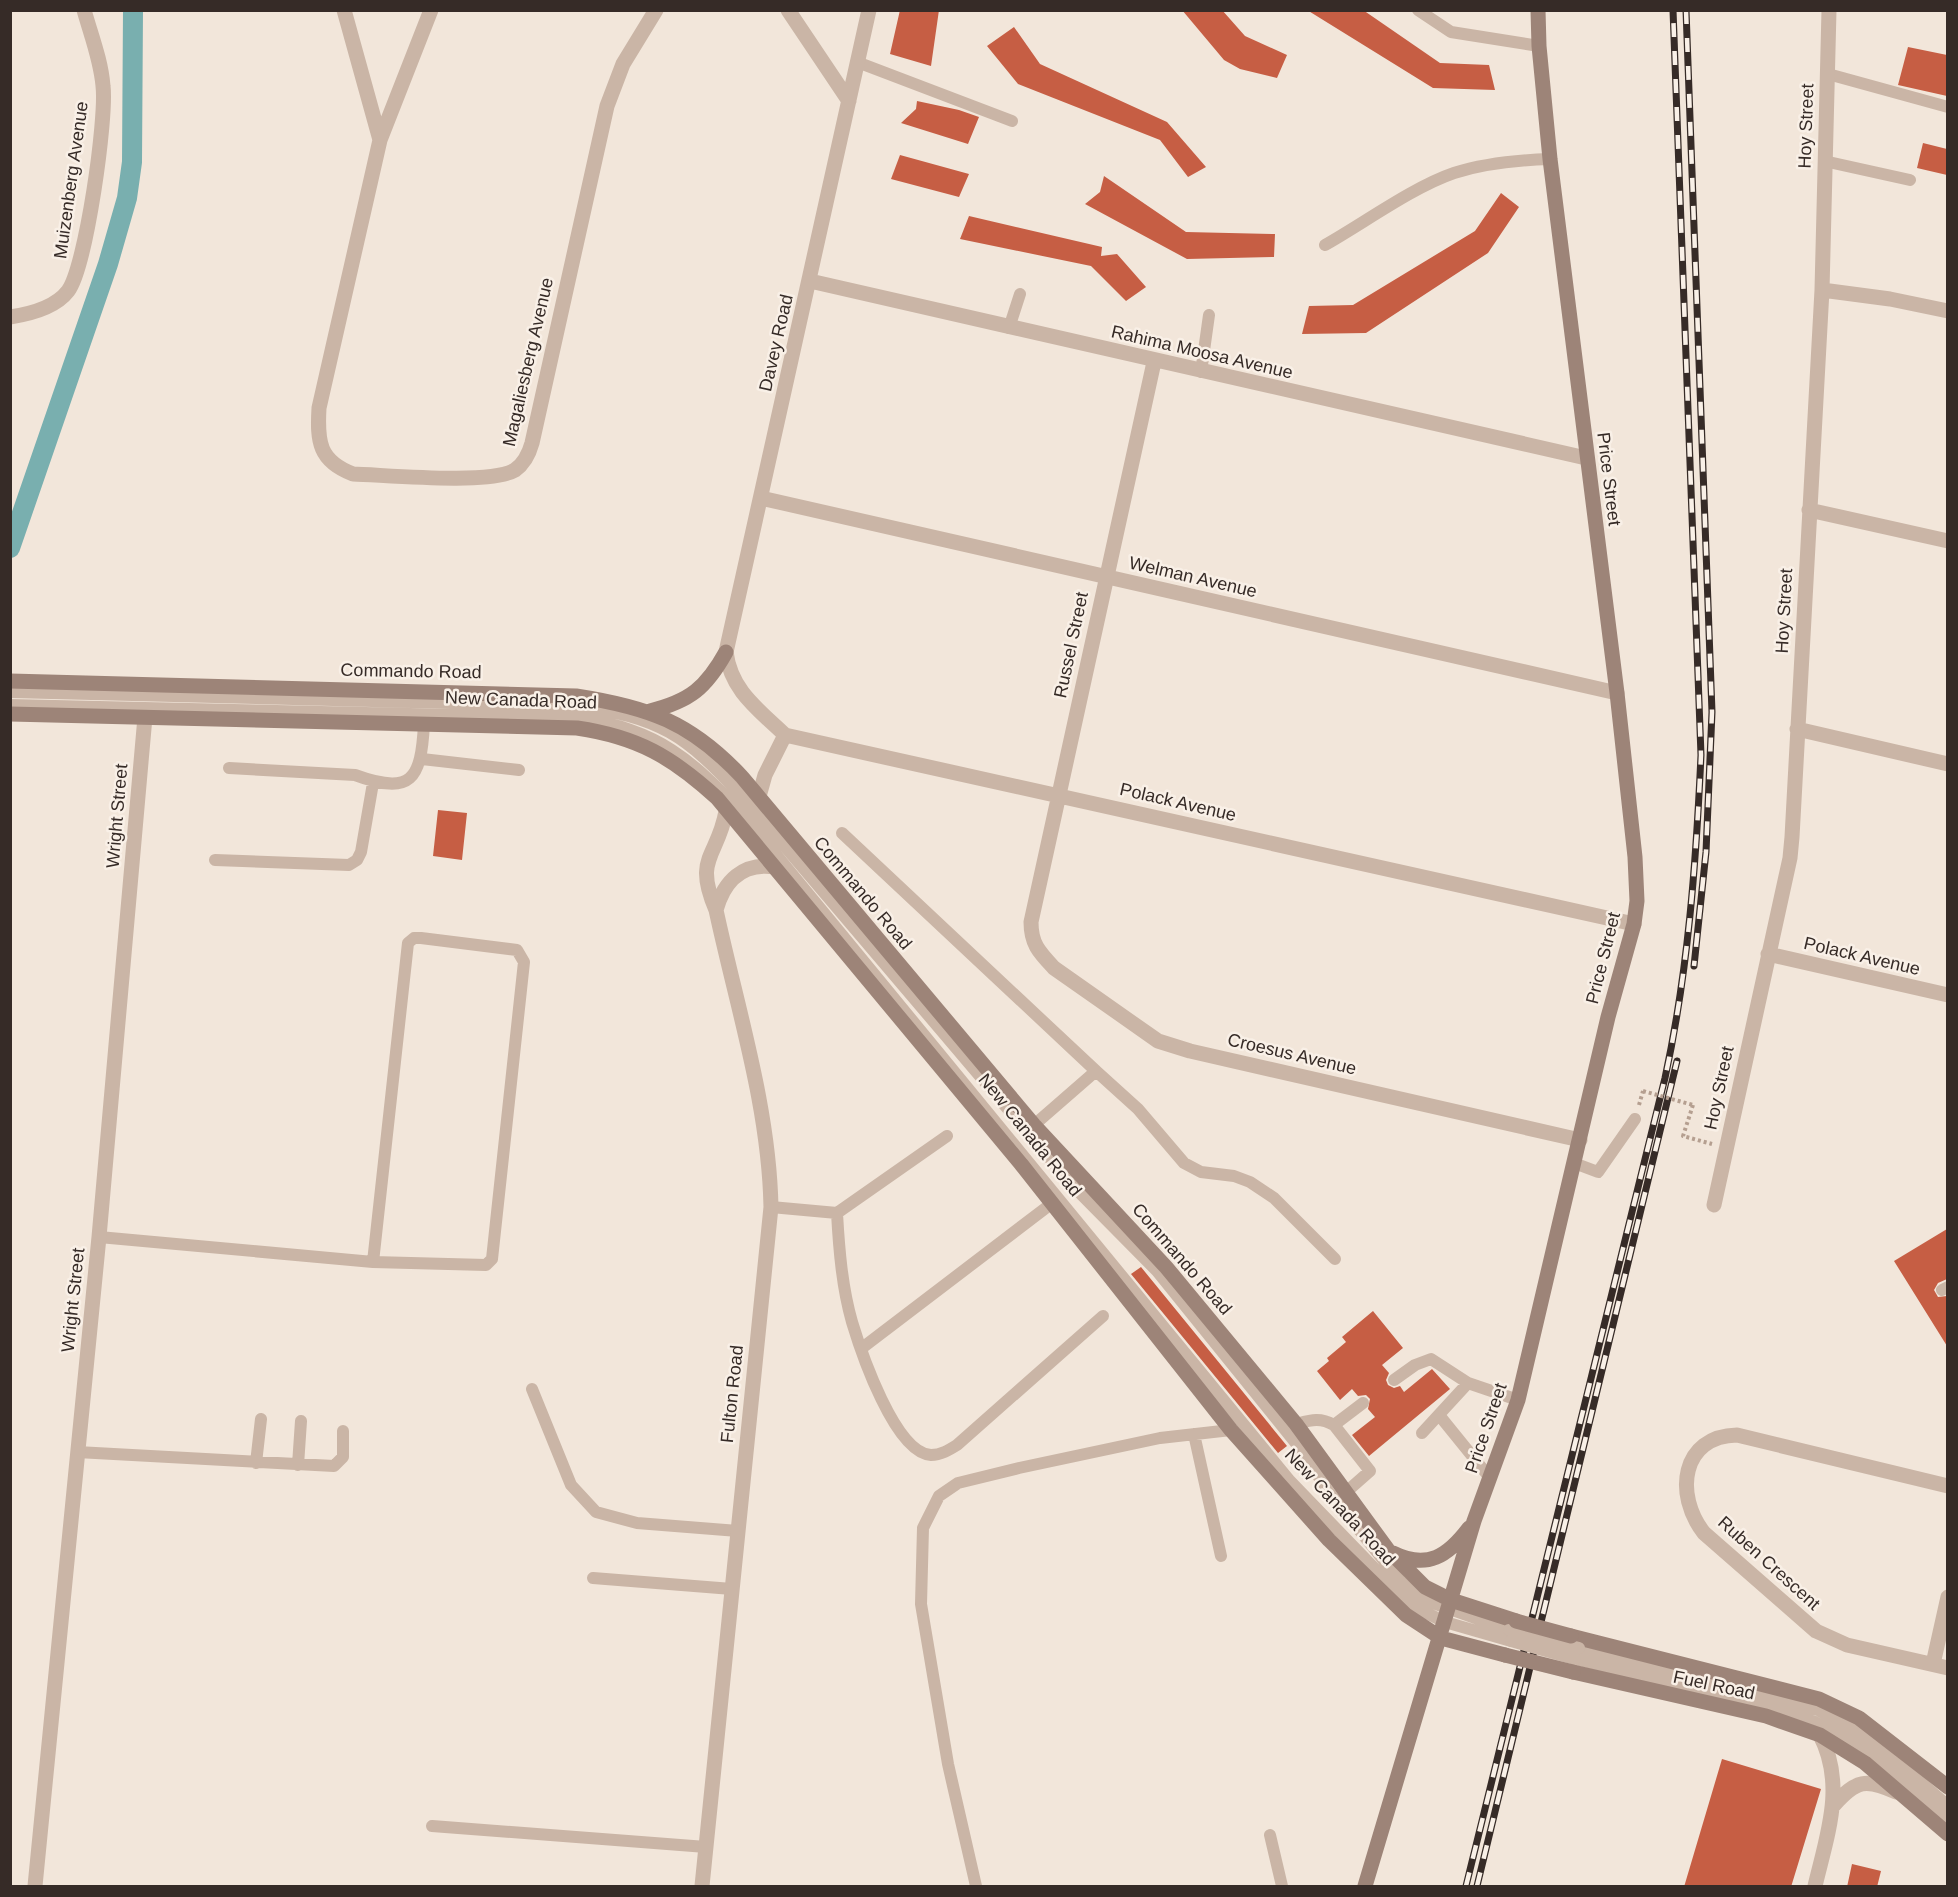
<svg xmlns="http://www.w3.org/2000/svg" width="1958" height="1897" font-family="Arial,sans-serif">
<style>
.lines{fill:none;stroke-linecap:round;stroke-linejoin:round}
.canal{stroke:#79afaf;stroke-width:20}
.building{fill:#c65e44}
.path{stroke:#b59f90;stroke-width:4;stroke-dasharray:3 3;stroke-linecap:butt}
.lane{stroke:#cab5a6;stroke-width:12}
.street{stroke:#cab5a6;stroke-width:15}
.secondary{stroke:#9d8478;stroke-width:15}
.rail-casing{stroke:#362b27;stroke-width:7}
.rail{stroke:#f9f0e7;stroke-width:4.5;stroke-dasharray:14;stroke-linecap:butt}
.path-bridge{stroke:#b59f90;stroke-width:4;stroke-dasharray:3 3;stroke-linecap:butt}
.lane-bridge{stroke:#cab5a6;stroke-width:12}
.secondary-bridge{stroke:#9d8478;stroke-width:15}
.labels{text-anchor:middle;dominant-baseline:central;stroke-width:5;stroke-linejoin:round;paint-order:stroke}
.street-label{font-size:18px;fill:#362b27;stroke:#f9f0e7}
</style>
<rect width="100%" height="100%" fill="#f2e6da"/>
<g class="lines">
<path class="canal" d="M10 548 108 264 127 198 132 162 133 10"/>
</g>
<path class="building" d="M900 10H939L931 66 890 54Z
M1182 10H1222L1245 36 1287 55 1277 78 1240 69 1224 60Z
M1307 10H1363L1440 63 1489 65 1495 90 1433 88Z
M1014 27 1040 64 1167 122 1206 167 1188 177 1160 140 1018 84 987 46Z
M1908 47 1947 55V96L1898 85Z
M917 101 959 110 979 117 968 144 901 123 916 109Z
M1923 143 1947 149V175L1917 168Z
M900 155 969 174 959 197 891 179Z
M1104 176 1186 232 1275 234 1274 257 1187 259 1085 204 1100 192Z
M1501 193 1519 207 1488 253 1366 333 1302 334 1309 306 1353 305 1475 231Z
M969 216 1102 247 1101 256 1117 254 1146 287 1126 301 1091 266 960 239Z
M438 810 467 813 462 860 433 856Z
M1947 1229V1279L1938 1283 1934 1290 1938 1297 1947 1296V1346L1894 1261Z
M1141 1267 1287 1446 1278 1453 1131 1274Z
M1373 1311 1403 1348 1382 1365 1389 1373 1386 1380 1388 1385 1394 1388 1400 1386 1404 1392 1432 1369 1450 1389 1369 1456 1352 1435 1375 1417 1368 1409 1370 1399 1366 1395 1358 1396 1352 1389 1340 1400 1317 1371 1329 1361 1327 1358 1346 1342 1342 1337Z
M1722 1759 1821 1789 1791 1887H1684Z
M1852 1864 1881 1871 1877 1887H1847Z"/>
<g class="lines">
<path class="path" d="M1639 1105 1643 1091
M1693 1105 1683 1136 1712 1144"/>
<path class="lane" d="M1418 10 1451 32 1539 46
M857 62 1012 121
M1828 74 1948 107
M1824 161 1910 180
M1325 245C1364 223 1413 187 1454 173 1485 163 1518 160 1550 159
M1009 328 1020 294
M1201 372 1209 315
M10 692 575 706C661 717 685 735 743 797L1075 1188 1157 1271 1299 1447 1328 1491 1401 1582 1422 1599 1509 1630
M10 705 582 718C658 730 691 759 742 813L1290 1481 1410 1605 1445 1622 1511 1641
M422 759 519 770
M229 768 355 775C412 796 421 779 424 724
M842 833 1096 1071
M215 860 349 865 357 860 361 852 373 783
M1034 1125 1096 1071 1138 1109 1184 1163 1201 1172 1234 1176 1250 1182 1274 1198 1335 1259
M1574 1163 1598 1172 1635 1119
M771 1207 837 1213C839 1249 842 1287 852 1322 861 1352 895 1453 931 1455 941 1455 949 1450 957 1445L1103 1316
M837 1213 947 1136
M99 1237 373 1262 486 1265 492 1259 524 962 517 950 421 938H414L408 943 373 1262
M1942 1290 1948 1287
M862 1348 1051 1204
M1394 1380 1415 1365 1431 1359 1468 1383 1518 1400
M532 1389 571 1485 596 1512 637 1523 738 1531
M1439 1415 1490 1478
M1296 1424C1311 1420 1320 1417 1334 1425L1370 1471 1345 1493
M1334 1425 1363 1403
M1422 1433 1468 1383
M1194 1434 1221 1556
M77 1452 334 1466 343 1457V1431
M256 1463 261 1419
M298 1465 301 1421
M593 1578 732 1589
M1579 1648 1818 1710 1870 1738 1948 1806
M1575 1659 1773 1708 1815 1722 1862 1746 1948 1821
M432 1826 706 1847
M1270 1835 1282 1886
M976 1886 948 1764 921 1604 923 1528 939 1496 958 1483 1019 1468 1160 1438 1231 1430"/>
<path class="street" d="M344 10 380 140
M431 10 380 140 319 408C317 442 319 461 353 474 387 475 490 485 515 470 525 463 529 454 532 443L607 106 623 64 656 10
M788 10 849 101
M869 10 726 652C731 691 758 709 785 735L1634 924
M810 281 1586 458
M1822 290 1890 299 1948 311
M10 317C30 314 55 308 68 291 86 267 107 118 103 86 101 60 91 35 84 10
M1154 362 1031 922C1031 944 1039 952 1054 968L1158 1041 1190 1051 1580 1140
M761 498 1617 693
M1809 510 1948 541
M1797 729 1948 764
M758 800 765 775 785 735
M716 910C724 881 743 862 775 867
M1768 954 1948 995
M1714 1205 1790 858 1792 837 1822 290 1829 10
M1948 1486 1737 1435C1681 1436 1674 1495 1704 1533L1816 1631 1847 1645 1948 1668
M1933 1664 1948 1597
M1834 1805C1856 1780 1866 1778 1896 1792
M35 1886 99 1237 145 717
M702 1886 771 1207C769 1106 737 1008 716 910 693 857 718 857 726 811
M1815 1886C1827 1835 1846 1785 1820 1735"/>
<path class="secondary" d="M10 681 576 696C648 707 691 722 742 777L1034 1125 1166 1267 1296 1424 1388 1550 1425 1587 1451 1600 1516 1621
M650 711C690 701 706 688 726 652
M10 714 577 728C638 737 672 757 717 798L1021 1164 1231 1430 1329 1540 1406 1615 1441 1638 1505 1655
M1393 1553C1427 1570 1448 1556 1469 1528
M1571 1636 1819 1699 1859 1718 1948 1787
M1573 1672 1766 1716 1820 1735 1865 1763 1948 1834
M1365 1886 1474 1521 1518 1400 1608 1017 1634 924 1637 901 1635 857 1617 693 1550 159 1539 46 1538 10"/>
<g class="rail-casing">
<path id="rail" d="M1686 10 1712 712 1706 852 1694 966
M1466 1886 1665 1078C1688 972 1696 864 1701 755L1673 10
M1477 1886 1677 1061"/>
</g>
<use href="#rail" class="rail"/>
<path class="path-bridge" d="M1643 1091 1693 1105"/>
<path class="lane-bridge" d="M1509 1630 1579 1648
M1511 1641 1575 1659"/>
<path class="secondary-bridge" d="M1516 1621 1571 1636
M1505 1655 1573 1672"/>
</g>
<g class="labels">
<g class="street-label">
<text transform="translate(1806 126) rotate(-88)">Hoy Street</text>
<text transform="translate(71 180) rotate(-82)">Muizenberg Avenue</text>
<text transform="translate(776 343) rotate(-77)">Davey Road</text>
<text transform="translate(1202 352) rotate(13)">Rahima Moosa Avenue</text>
<text transform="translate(528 362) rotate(-77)">Magaliesberg Avenue</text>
<text transform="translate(1609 479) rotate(83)">Price Street</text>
<text transform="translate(1193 577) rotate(13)">Welman Avenue</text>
<text transform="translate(1784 611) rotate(-87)">Hoy Street</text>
<text transform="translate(1071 645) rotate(-78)">Russel Street</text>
<text transform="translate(411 671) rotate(1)">Commando Road</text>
<text transform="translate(521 700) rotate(2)">New Canada Road</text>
<text transform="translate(1178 802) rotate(13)">Polack Avenue</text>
<text transform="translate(117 816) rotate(-85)">Wright Street</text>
<text transform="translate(863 893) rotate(50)">Commando Road</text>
<text transform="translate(1862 956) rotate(13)">Polack Avenue</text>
<text transform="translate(1603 958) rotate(-76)">Price Street</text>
<text transform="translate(1292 1054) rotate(13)">Croesus Avenue</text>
<text transform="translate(1719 1088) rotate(-78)">Hoy Street</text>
<text transform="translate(1030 1135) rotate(51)">New Canada Road</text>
<text transform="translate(1182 1259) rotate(49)">Commando Road</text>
<text transform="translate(73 1300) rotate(-84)">Wright Street</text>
<text transform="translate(732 1394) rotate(-84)">Fulton Road</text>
<text transform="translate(1486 1428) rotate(-71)">Price Street</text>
<text transform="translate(1340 1507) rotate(47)">New Canada Road</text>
<text transform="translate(1769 1563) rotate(42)">Ruben Crescent</text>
<text transform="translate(1714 1685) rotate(12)">Fuel Road</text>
</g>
</g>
<rect width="1958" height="1897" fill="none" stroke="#362b27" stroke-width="24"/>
</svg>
